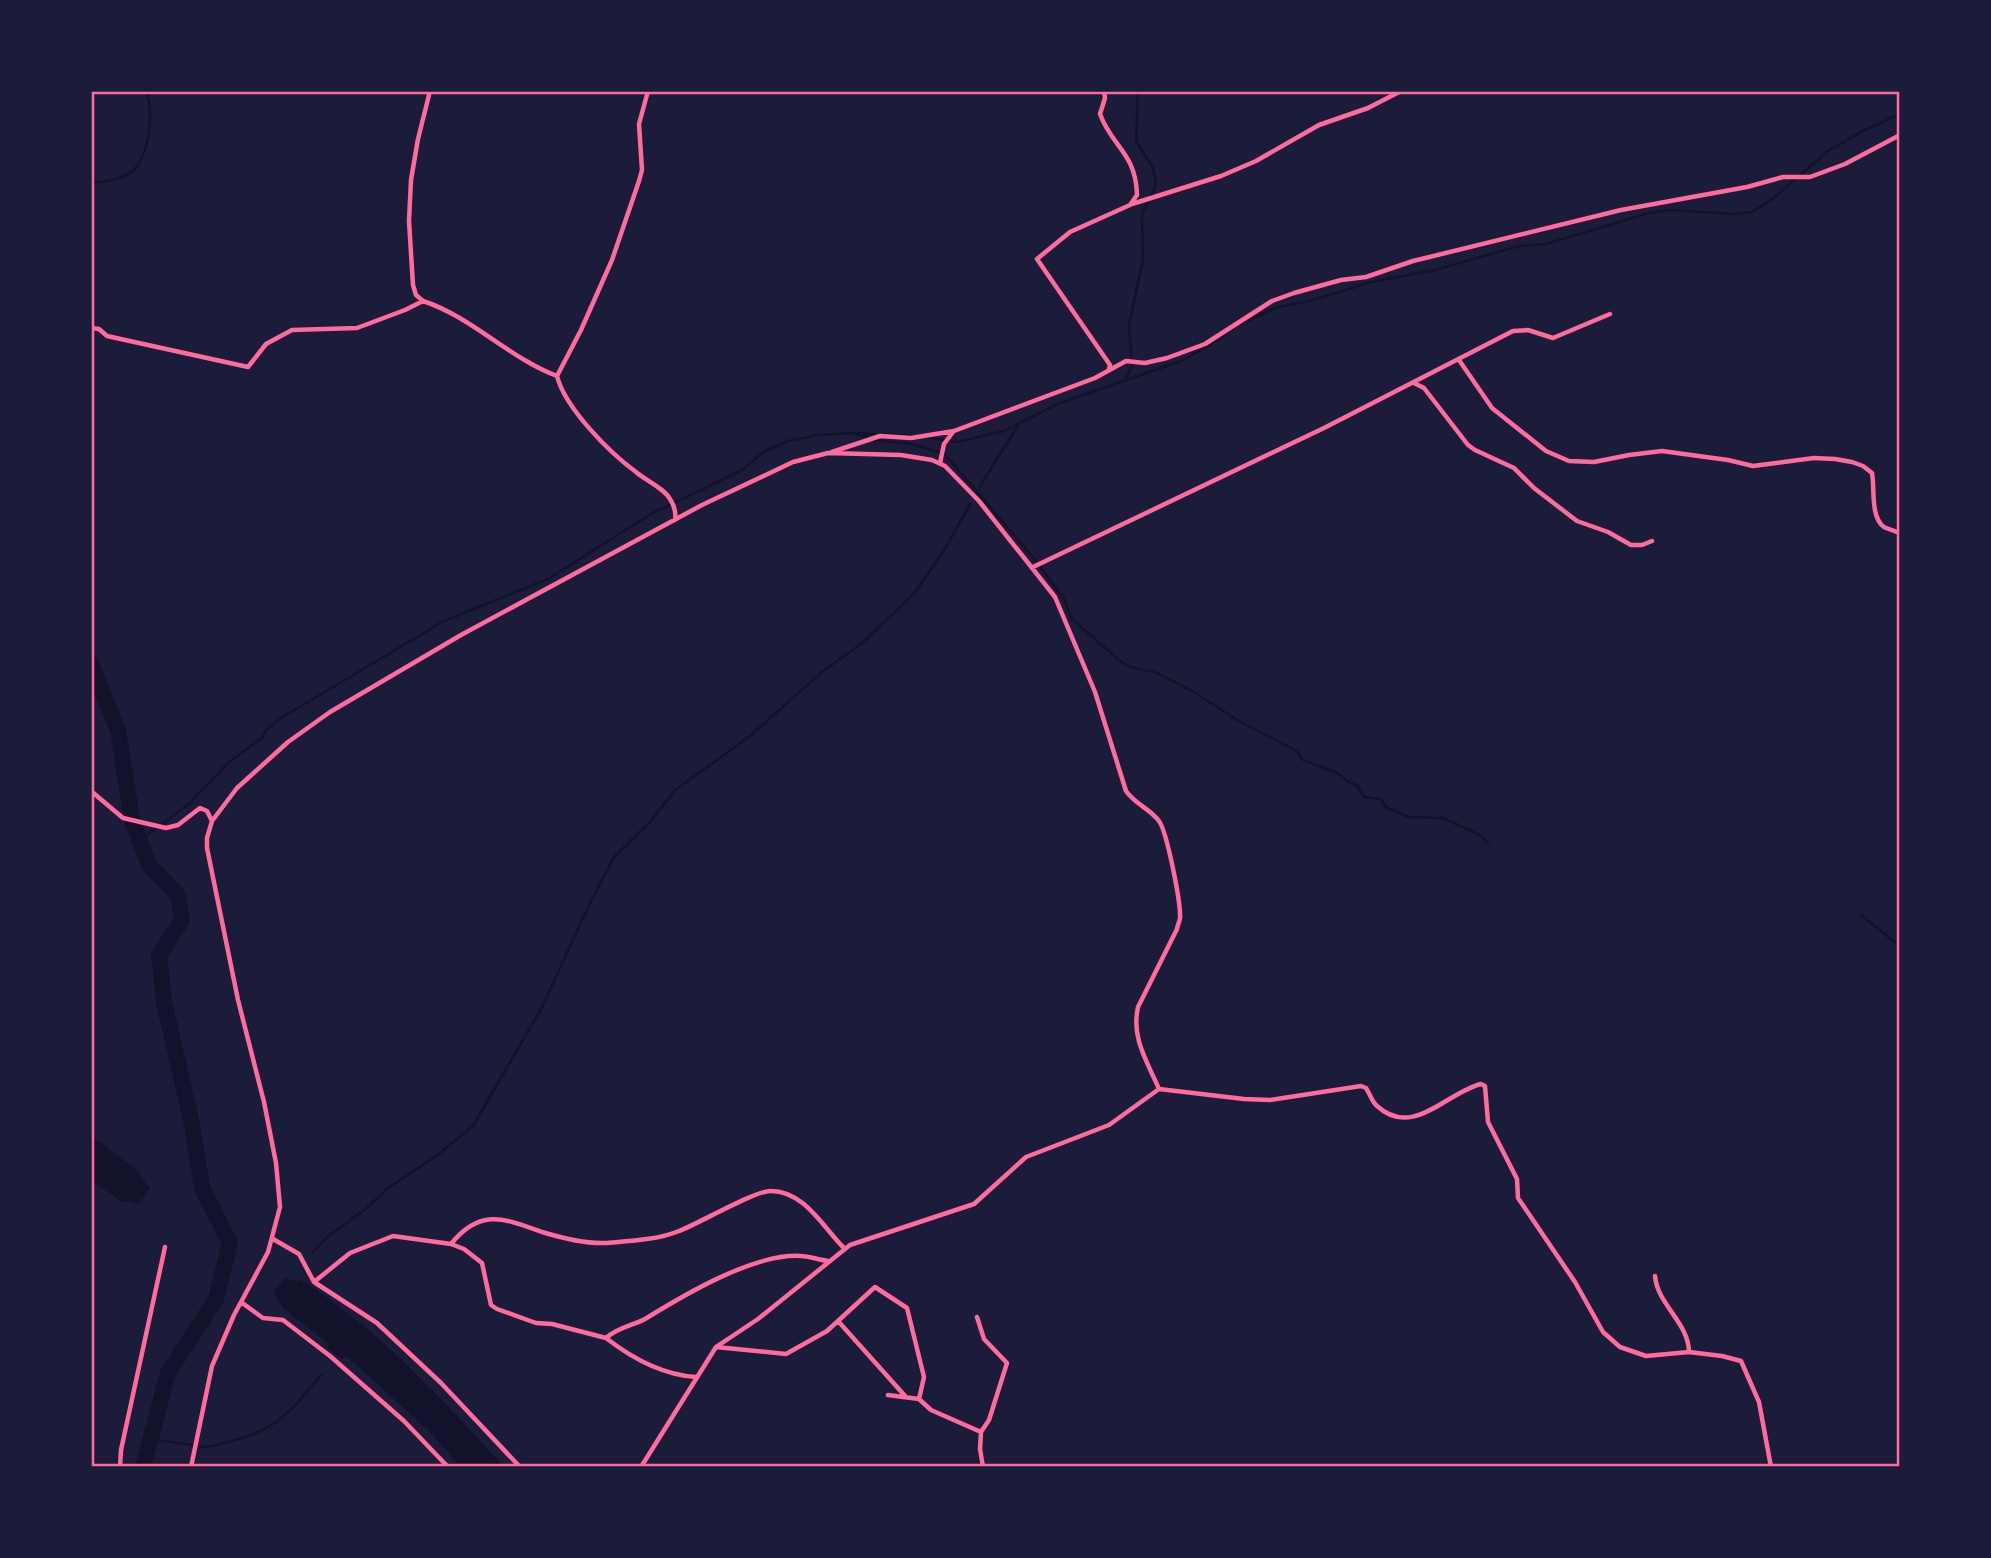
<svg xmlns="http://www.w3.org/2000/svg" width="1991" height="1558" font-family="'PT Serif',serif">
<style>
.water{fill:#12122b}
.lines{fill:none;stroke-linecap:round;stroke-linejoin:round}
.stream{stroke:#12122b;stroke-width:2.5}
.river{stroke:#12122b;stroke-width:16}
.minor{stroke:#ff6b9d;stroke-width:4.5}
.neatline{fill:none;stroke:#ff6b9d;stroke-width:2.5}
</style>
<rect width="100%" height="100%" fill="#1b1b3a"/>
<path class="water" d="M91 1136 140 1172 141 1178 150 1188 139 1204 128 1201 122 1202 91 1180Z
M284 1278 298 1282 300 1279C378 1329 442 1399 504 1467H461L429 1431 357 1365 345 1356 342 1359 327 1348 329 1344 283 1308 274 1292Z"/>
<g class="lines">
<path class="stream" d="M91 182C105 183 129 178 137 166 150 147 154 112 146 91
M1241 324 1275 308 1313 300 1371 282 1435 270 1519 246 1546 244 1649 213 1671 210 1733 214 1752 212 1770 201 1828 151 1861 132 1900 114
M1126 379 1132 365 1129 325 1143 259 1142 214 1156 184 1153 168 1136 141 1138 91
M857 434 875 440 912 444 945 454 1036 561
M924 437 957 442 1004 431 1060 403 1181 361 1210 345 1235 327
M980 486 1019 424
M1041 568 1064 599 1072 619 1120 661 1130 667 1155 672 1194 692 1237 720 1297 751 1303 760 1337 773 1350 783 1357 785 1364 797 1381 799 1386 807 1408 817 1443 818 1480 835 1488 843
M140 840 189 804 228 763 263 737 265 731 281 718 444 621 548 579 651 514 744 469 763 452 788 441 819 435 854 433 914 436
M1861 915 1900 946
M313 1252 327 1237 367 1208 388 1188 435 1157 473 1126 541 1009 590 903 614 857 650 822 675 790 749 737 823 671 861 644 896 611 915 592 945 549 970 504
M150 1439 193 1445
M200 1446C210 1448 218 1445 228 1442 275 1431 291 1412 321 1375"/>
<path class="river" d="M91 664 118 730 132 820 149 865 178 895 182 920 159 955 164 1002 191 1120 202 1188 230 1243 216 1299 168 1373 143 1467"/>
<path class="minor" d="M648 91 639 124 642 170 639 181 612 260 581 330 557 376C565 408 610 453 636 472 645 480 664 488 670 499 674 505 676 513 675 520
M1104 91 1105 98 1100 114C1112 147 1136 153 1137 195L1130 205 1070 232 1037 259 1110 365 1109 369
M1132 204 1221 176 1256 161 1319 125 1368 108 1401 91
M423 301 416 295 413 285 409 221 411 180 418 139 430 91
M91 328 99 329 107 336 248 367 266 344 292 330 357 328 405 310 423 301C472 317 509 358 557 376
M1459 360 1492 408 1546 451 1569 461 1594 462 1629 455 1662 451 1728 460 1753 466 1814 458 1835 459 1852 462 1863 466 1872 473C1875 488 1870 517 1884 527 1888 529 1895 531 1900 533
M1414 383 1424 388 1468 445 1475 450 1514 468 1534 488 1577 521 1608 532 1631 545H1642L1652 541
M832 452 880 436 911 438 954 431 1095 378 1126 361 1145 363 1167 358 1205 344 1272 301 1294 293 1341 280 1366 277 1413 261 1621 210 1747 187 1783 177H1810L1845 164 1900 135
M940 463 944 444 953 432
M1033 567 1324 428 1513 331 1528 330 1553 338 1610 314
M91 791 123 818 166 828 178 825 200 808 207 811 212 821
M273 1239 299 1254 314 1282 377 1323 441 1383 520 1467
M451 1244C481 1207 505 1219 542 1232 562 1238 585 1244 605 1243 628 1241 658 1240 679 1231 698 1224 756 1190 771 1191 805 1191 824 1229 845 1249
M1655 1276C1657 1304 1689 1323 1689 1352
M314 1282 350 1253 393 1236 451 1244 464 1249 482 1263 491 1305 497 1309 536 1323 552 1324 606 1338
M241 1302 263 1318 283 1320 330 1356 404 1421 448 1467
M977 1317 984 1339 1007 1363 989 1420 981 1432 980 1449 983 1467
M838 1321 906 1397
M716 1347 786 1354 827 1331 875 1287 907 1308 924 1377 919 1399 931 1410 981 1432
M696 1377C662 1375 633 1359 606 1338 618 1327 632 1326 645 1319 684 1295 754 1253 801 1256 809 1256 819 1260 828 1261
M888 1395 919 1399
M120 1467 121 1450 165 1247
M191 1467 212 1366 234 1315 268 1252 280 1207 276 1163 264 1102 238 1000 207 848V838L212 821 237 788 288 742 330 712 461 635 702 505 793 462 828 453 901 455 932 460 945 466 979 501 1055 597 1095 692 1126 791C1135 804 1150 809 1159 821 1167 832 1181 903 1180 918 1180 920 1177 927 1177 929L1138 1007C1131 1038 1147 1061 1159 1089
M641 1467 716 1347 758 1319 845 1249 850 1245 974 1204 1026 1157 1109 1125 1159 1089 1244 1099 1270 1100 1361 1086 1366 1088C1370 1094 1372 1102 1377 1106 1413 1139 1447 1092 1481 1084L1485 1086 1488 1122 1517 1179 1518 1198 1575 1282 1603 1332 1620 1347 1646 1356 1689 1352 1722 1356 1741 1361 1759 1402 1771 1467"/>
</g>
<rect width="1991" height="1558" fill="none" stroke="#1b1b3a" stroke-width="186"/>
<rect x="93" y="93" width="1805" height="1372" class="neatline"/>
</svg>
